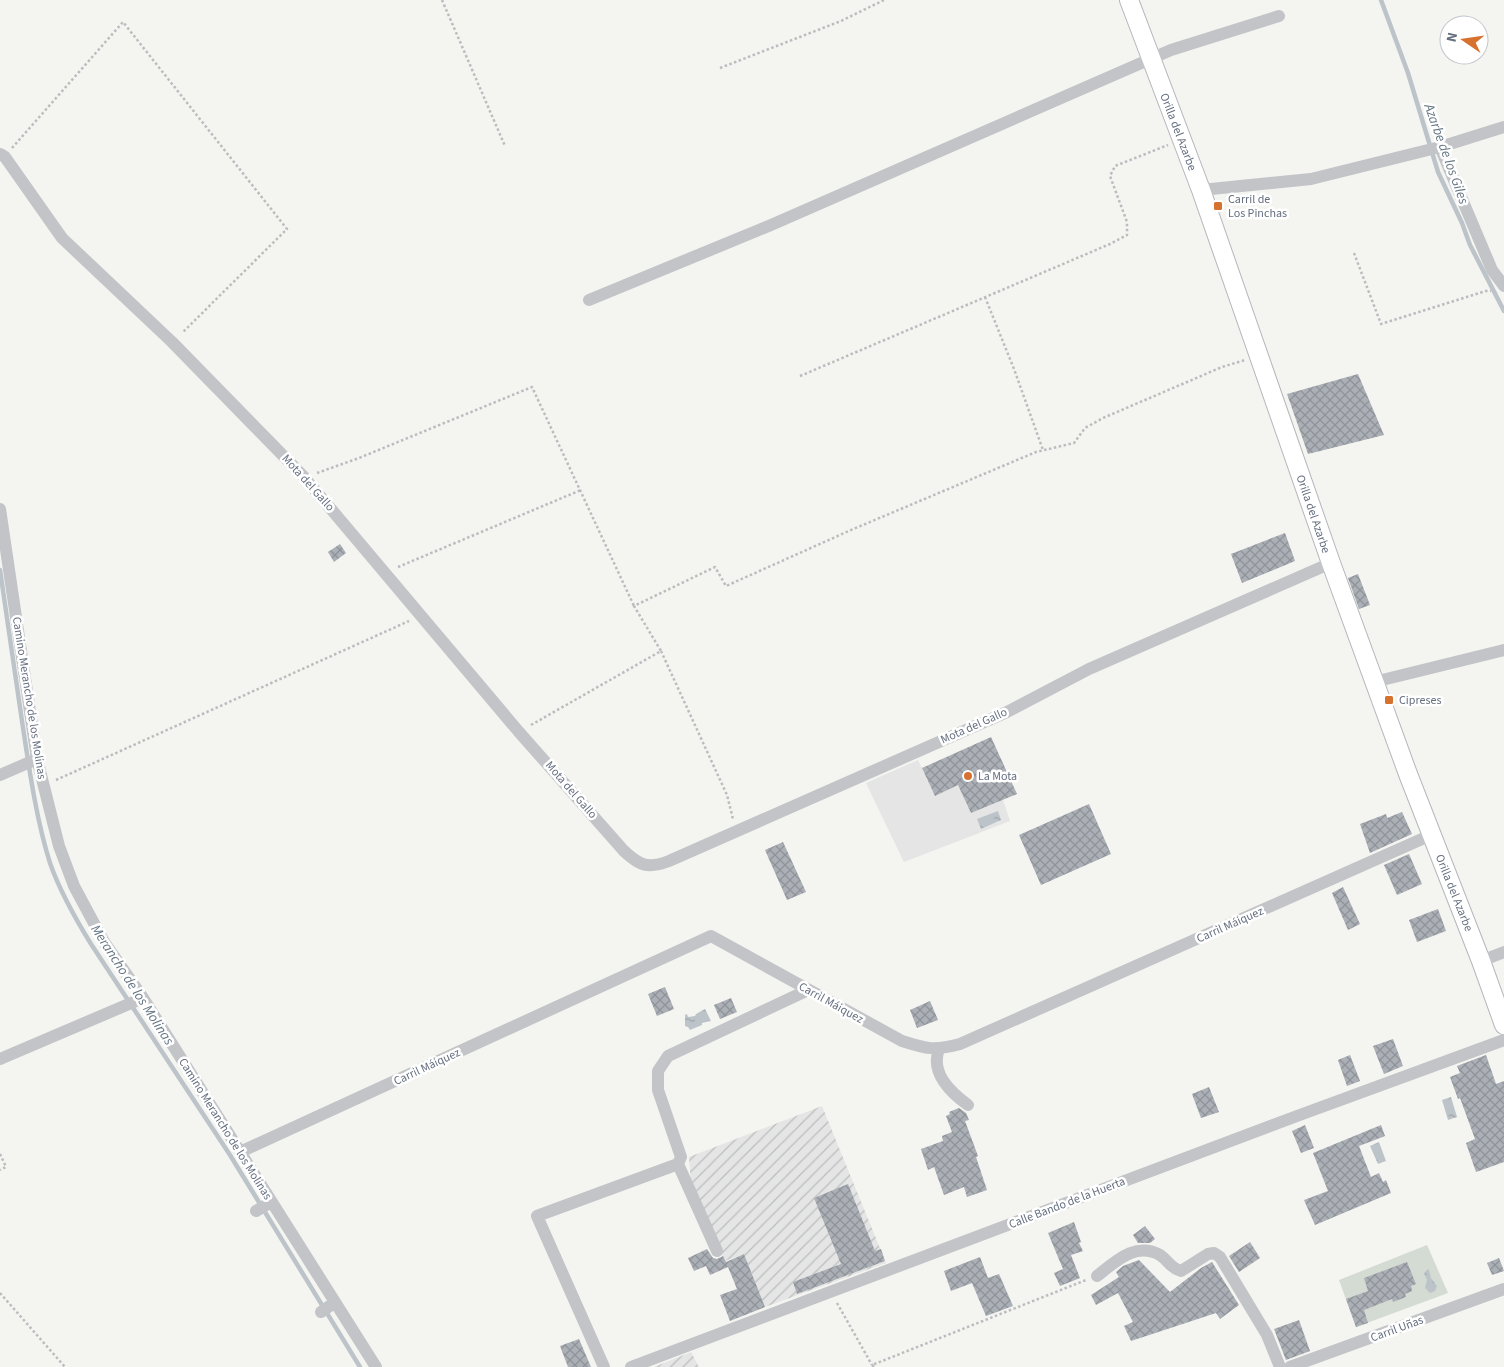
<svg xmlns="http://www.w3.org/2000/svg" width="1504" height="1367" font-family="'Source Sans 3',sans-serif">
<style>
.built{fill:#e4e5e4}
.industrial{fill:url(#industrial-furrows)}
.green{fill:#d4dbd2}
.water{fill:url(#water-ripples)}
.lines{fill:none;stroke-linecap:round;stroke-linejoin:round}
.stream{stroke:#bcc4ca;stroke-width:4.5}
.building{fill:url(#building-cross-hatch)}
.secondary-casing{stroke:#b4b7bc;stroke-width:20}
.path{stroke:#bbbcbf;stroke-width:2.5;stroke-dasharray:2.5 2.5;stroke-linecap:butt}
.street{stroke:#c2c4c8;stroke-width:12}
.secondary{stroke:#fff;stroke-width:18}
.poi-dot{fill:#d7712e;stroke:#fff;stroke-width:2}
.labels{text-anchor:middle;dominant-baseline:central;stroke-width:5;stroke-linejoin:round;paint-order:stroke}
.street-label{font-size:12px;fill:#656f80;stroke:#fff}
.poi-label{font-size:12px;fill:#656f80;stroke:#fff;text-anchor:start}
.water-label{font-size:14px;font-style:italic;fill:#667784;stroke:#fff}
</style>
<defs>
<pattern id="industrial-furrows" width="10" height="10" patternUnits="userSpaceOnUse" patternTransform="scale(1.25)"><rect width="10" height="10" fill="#e4e5e4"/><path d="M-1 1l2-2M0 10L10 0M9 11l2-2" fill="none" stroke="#bcbebe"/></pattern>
<pattern id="water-ripples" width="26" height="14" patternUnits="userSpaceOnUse" patternTransform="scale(1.25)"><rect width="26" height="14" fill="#bcc4ca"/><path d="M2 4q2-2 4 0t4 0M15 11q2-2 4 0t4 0" fill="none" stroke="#9ca3a9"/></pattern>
<pattern id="building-cross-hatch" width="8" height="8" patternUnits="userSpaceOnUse" patternTransform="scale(1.25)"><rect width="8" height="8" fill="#abafb6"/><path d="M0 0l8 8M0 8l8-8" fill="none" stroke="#8f9399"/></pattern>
</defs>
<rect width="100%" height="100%" fill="#f4f4f0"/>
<path class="built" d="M918 760 935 796 958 785 971 813 1003 800 1010 821 904 862 866 783Z"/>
<path class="industrial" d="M822 1106 886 1263 765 1307 744 1254 725 1261 691 1184 689 1157Z
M691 1352 699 1367H654Z"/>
<path class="green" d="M1427 1245 1448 1293 1356 1327 1339 1280Z"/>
<path class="water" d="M998 811 1001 820 981 829 977 819Z
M705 1009 711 1021 702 1023V1025L690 1030 688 1027 685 1026V1015L687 1014 688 1017 695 1016 696 1014Z
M1451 1097 1457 1117 1448 1120 1442 1100Z
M1379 1142 1386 1161 1378 1164 1370 1146Z
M1428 1269 1429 1270 1431 1278 1437 1286 1435 1291 1430 1293 1425 1288 1427 1280 1424 1273Z"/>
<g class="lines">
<path class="stream" d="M1381 0 1408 73 1438 172 1462 223 1470 245 1504 311
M0 570C7 621 15 671 22 721 29 767 36 819 50 863 60 892 75 918 91 944L230 1155 360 1367"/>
</g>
<path class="building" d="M1358 374 1384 435 1308 454 1287 394Z
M1285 533 1295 561 1242 583 1231 554Z
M340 544 346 553 334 562 328 552Z
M1358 574 1370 605 1359 609 1348 578Z
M991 737 1017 794 971 813 958 785 935 796 922 768Z
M1089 804 1111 854 1041 885 1019 835Z
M1402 812 1412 834 1370 853 1360 824 1386 814 1387 818Z
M783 842 806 892 787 900 765 850Z
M1409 854 1422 884 1397 895 1384 865Z
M1343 887 1360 924 1348 930 1332 893Z
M1438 909 1446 931 1417 942 1409 920Z
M665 987 674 1009 657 1016 648 994Z
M731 998 737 1012 720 1019 714 1005Z
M930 1001 938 1020 917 1028 910 1010Z
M1393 1039 1403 1066 1384 1074 1373 1046Z
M1350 1055 1360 1081 1347 1086 1338 1060Z
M1486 1055 1496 1084 1504 1081V1162L1476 1172 1466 1143 1475 1139 1460 1098 1458 1099 1450 1077 1460 1073 1457 1066Z
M1209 1087 1219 1112 1201 1118 1192 1094Z
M959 1108 966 1113 969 1120 965 1121 978 1156 976 1157 987 1190 967 1197 964 1187 944 1195 934 1167 928 1170 921 1149 943 1141 942 1136 952 1132 946 1116 950 1114 949 1112Z
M1305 1125 1314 1148 1301 1153 1292 1131Z
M1381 1125 1385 1136 1359 1146 1371 1177 1379 1173 1383 1182 1386 1180 1391 1193 1315 1225 1304 1200 1328 1191 1313 1153Z
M848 1184 875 1251 881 1249 885 1261 797 1294 793 1282 841 1264 814 1198Z
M1074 1222 1081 1242 1079 1243 1083 1251 1071 1255 1080 1278 1060 1286 1054 1273 1063 1269 1048 1233Z
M1145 1226 1155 1239 1150 1243H1138L1133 1235Z
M1250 1242 1260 1258 1239 1272 1229 1256Z
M707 1249 713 1258 717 1259 723 1256 726 1262 744 1254 765 1307 730 1321 720 1295 737 1289 728 1267 710 1275 706 1266 694 1271 688 1258Z
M980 1257 988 1278 999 1274 1013 1306 986 1316 972 1283 951 1291 944 1271Z
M1499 1258 1504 1271 1492 1275 1487 1263Z
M1139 1260 1170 1292 1201 1268 1212 1262 1239 1305 1220 1319 1216 1313 1131 1341 1124 1326 1133 1322 1118 1293 1096 1305 1091 1295 1119 1277 1116 1272 1123 1266Z
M1407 1262 1416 1284 1411 1286 1412 1291 1405 1294 1406 1297 1393 1302 1392 1299 1364 1310 1368 1323 1356 1327 1346 1299 1368 1291 1364 1278Z
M1299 1320 1310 1351 1286 1360 1274 1329Z
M579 1339 591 1367H568L560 1346Z"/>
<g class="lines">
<g class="secondary-casing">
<path id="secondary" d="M1129 0 1201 190 1331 563 1408 774 1481 961 1504 1025"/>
</g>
<path class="path" d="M442 0 505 146
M720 68 841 21 884 0
M12 148 123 22 287 229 182 333
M1354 253 1381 324 1486 291H1491
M985 297 1014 369 1043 450
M800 376 1110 244 1127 235V222L1110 176 1115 166 1168 145
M317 473 359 458 532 387 634 606
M398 567 581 490
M661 651 727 795 733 819
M531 725 661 651 634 606 715 567 726 586 851 530 1036 452 1074 443 1085 428 1103 418 1222 367 1245 360
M56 780 409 621
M0 1154 6 1167 0 1170
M0 1293 65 1367
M837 1303 872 1365
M874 1367 872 1365 1086 1280"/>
<path class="street" d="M1504 127 1440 147 1492 270 1504 286
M0 154 5 157 62 238 172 342 304 477 519 732 624 851C640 866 648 869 669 861L1007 712 1089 669 1331 563
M1201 190 1311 179 1440 147
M589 300 771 225 1171 50 1279 16
M0 509 37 759 59 846 74 886 104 942 143 998 376 1367
M1374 682 1504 650
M0 775 37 759
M1481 961 1504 952
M939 1049C930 1073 950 1092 968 1105
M0 1059 143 998
M240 1152 711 936 902 1041C927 1049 934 1051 960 1044L1431 835
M678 1164 717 1251
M256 1211 271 1202
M1097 1276C1115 1262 1136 1241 1160 1255 1169 1261 1170 1268 1181 1271L1208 1254 1214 1253 1220 1257 1267 1335 1280 1367
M321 1312 334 1303
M604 1367 537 1216 678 1164 681 1157 658 1090V1071L668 1056 808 990
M631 1367 1297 1116 1504 1040
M1290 1367 1504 1289"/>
<use href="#secondary" class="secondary"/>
</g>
<g class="poi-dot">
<rect x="1213" y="201" width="10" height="10" rx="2.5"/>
<rect x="1384" y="695" width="10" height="10" rx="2.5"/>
<circle cx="968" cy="776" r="5"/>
</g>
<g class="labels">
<g class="street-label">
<text transform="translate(1178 132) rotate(69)">Orilla del Azarbe</text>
<text transform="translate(308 483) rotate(48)">Mota del Gallo</text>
<text transform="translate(1313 514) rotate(71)">Orilla del Azarbe</text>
<text transform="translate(29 698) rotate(81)">Camino Merancho de los Molinas</text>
<text transform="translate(974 726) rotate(-24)">Mota del Gallo</text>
<text transform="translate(571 790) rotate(49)">Mota del Gallo</text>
<text transform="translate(1454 893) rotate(68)">Orilla del Azarbe</text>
<text transform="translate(1230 925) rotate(-24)">Carril Máiquez</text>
<text transform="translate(831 1003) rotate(29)">Carril Máiquez</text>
<text transform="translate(427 1067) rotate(-25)">Carril Máiquez</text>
<text transform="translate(225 1129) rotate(58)">Camino Merancho de los Molinas</text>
<text transform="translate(1067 1203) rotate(-21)">Calle Bando de la Huerta</text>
<text transform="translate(1397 1329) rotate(-20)">Carril Uñas</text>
</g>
<g class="poi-label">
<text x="1228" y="199">Carril de<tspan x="1228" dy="14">Los Pinchas</tspan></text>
<text x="1399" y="700">Cipreses</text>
<text x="978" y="776">La Mota</text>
</g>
<g class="water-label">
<text transform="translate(1446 154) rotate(70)">Azarbe de los Giles</text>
<text transform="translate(132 985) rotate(57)">Merancho de los Molinas</text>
</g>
</g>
<g transform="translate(1464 40) rotate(283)"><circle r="24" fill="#ffffff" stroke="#c1c5cc"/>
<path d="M0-4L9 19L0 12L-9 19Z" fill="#d7712e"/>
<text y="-8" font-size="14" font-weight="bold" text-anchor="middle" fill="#656f80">N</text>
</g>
</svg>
